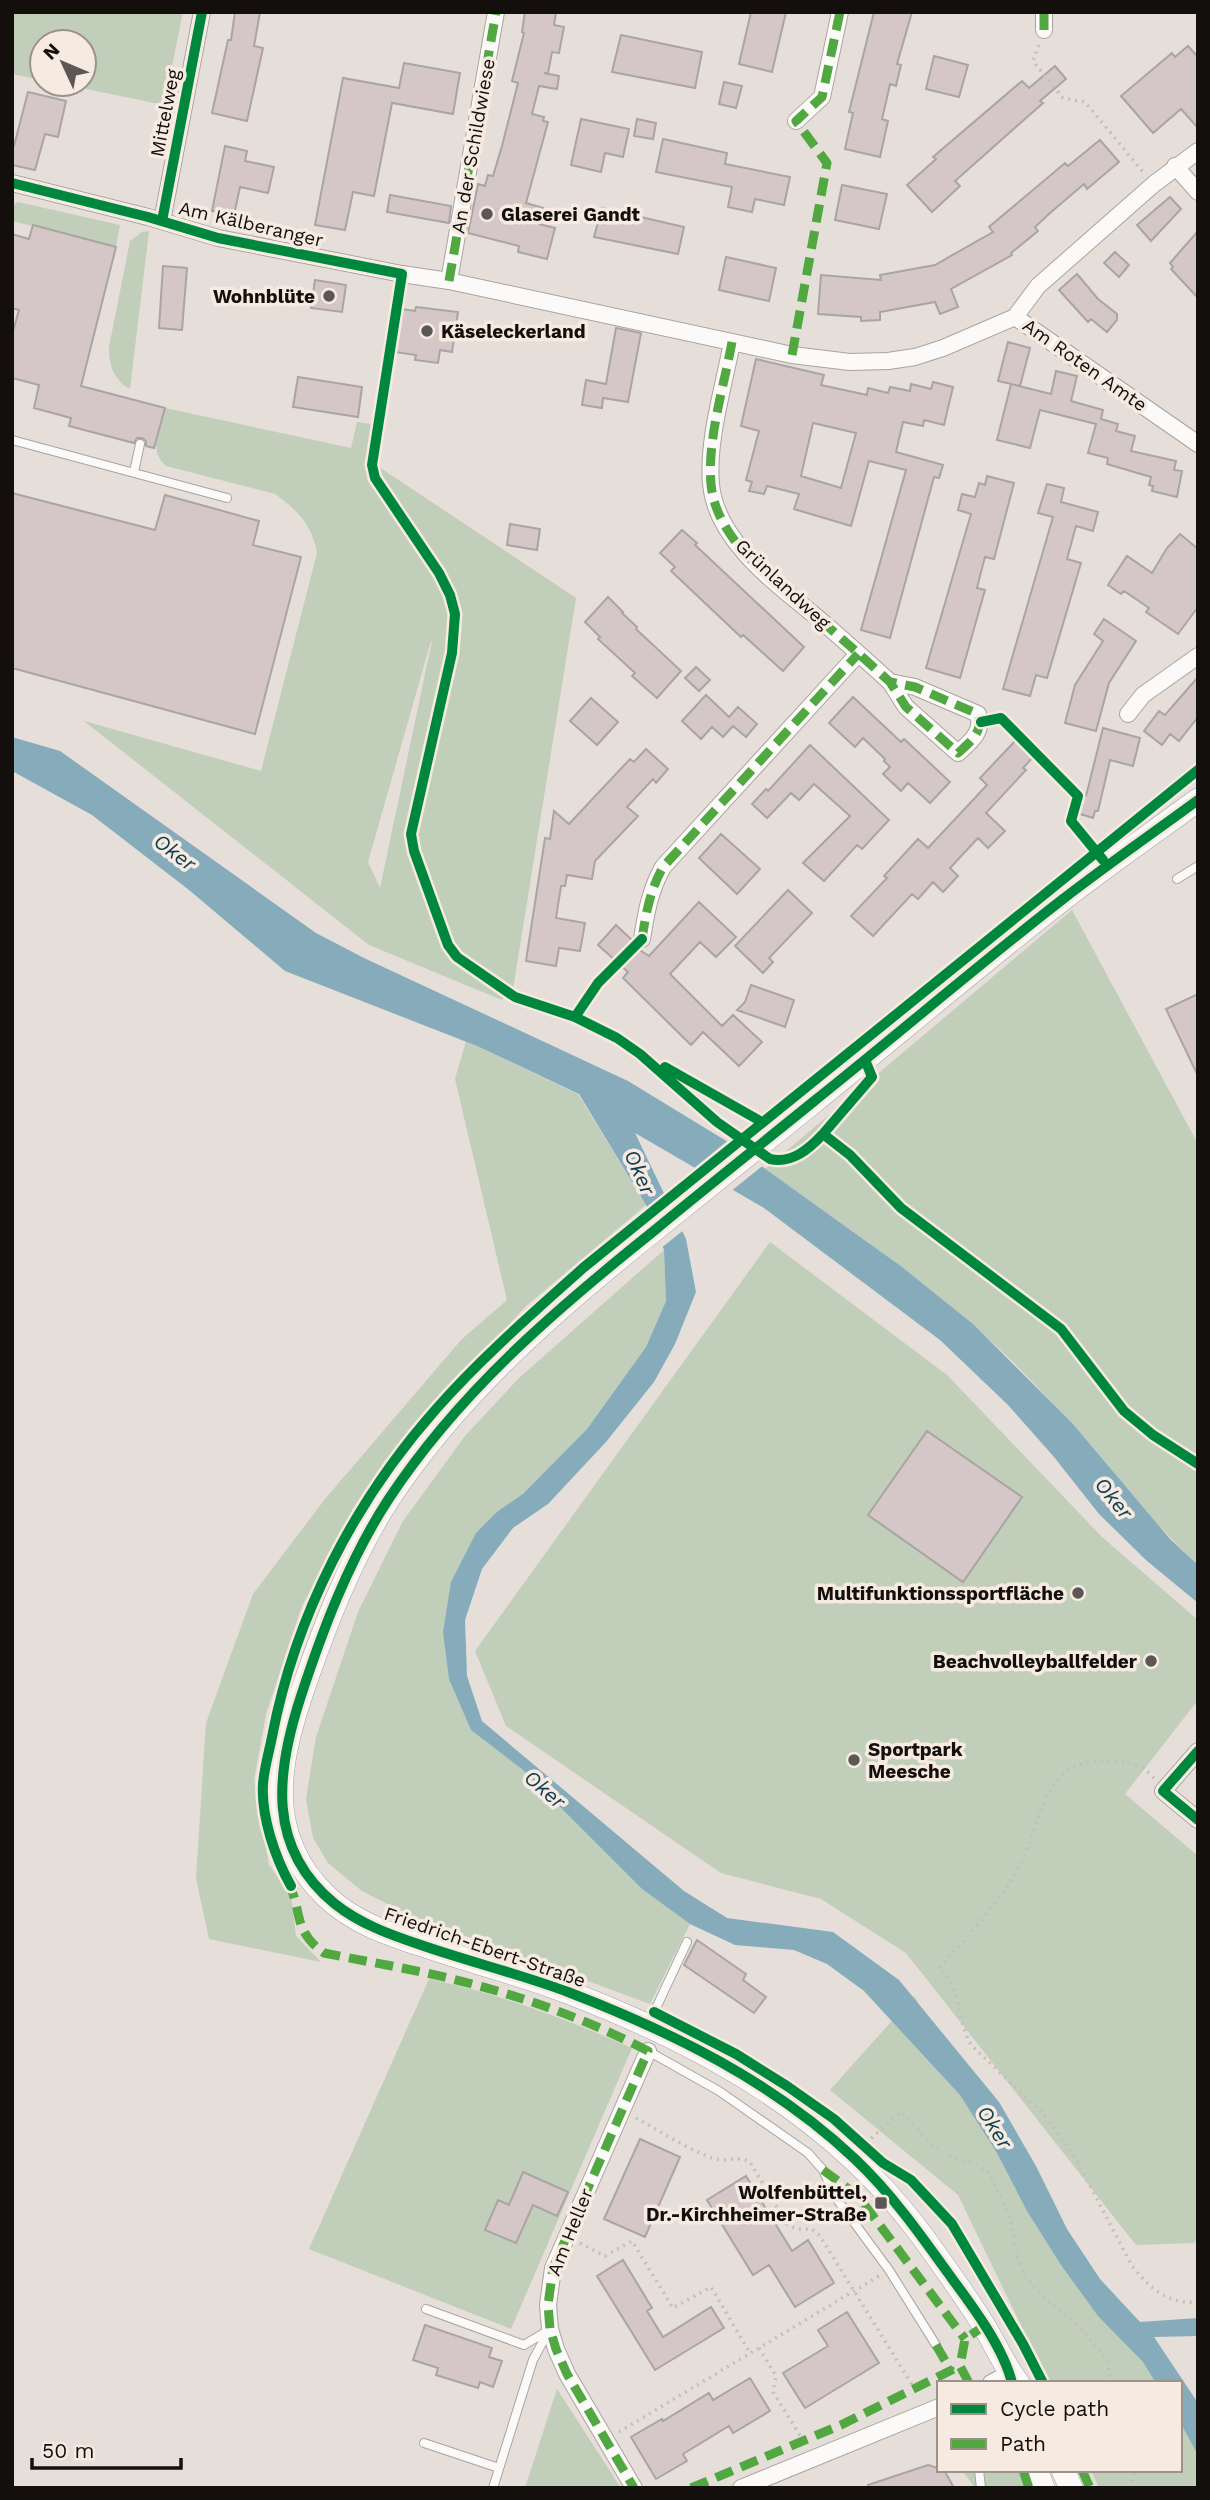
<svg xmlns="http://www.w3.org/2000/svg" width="1210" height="2500" font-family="'Work Sans',sans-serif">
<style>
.green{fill:#c1ceba;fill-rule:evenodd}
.water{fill:#86acbc}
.pier{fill:#e5ded9}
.building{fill:#d5c7c8;stroke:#aaa4a3;stroke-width:2;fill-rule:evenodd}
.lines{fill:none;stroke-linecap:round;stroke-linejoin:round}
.service-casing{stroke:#a9a4a0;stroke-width:10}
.minor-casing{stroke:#a9a4a0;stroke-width:18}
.secondary-casing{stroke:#a9a4a0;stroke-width:24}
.path{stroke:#c2bfbe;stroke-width:3.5;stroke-dasharray:2 5;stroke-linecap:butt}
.service{stroke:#fbfaf9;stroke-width:8}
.minor{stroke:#fbfaf9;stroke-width:16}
.secondary{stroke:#fbfaf9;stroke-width:23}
.quiet{stroke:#51a841;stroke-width:9;stroke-dasharray:18 9;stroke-linecap:butt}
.cycleway-casing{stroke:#f7eae1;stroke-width:15}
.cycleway{stroke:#00873e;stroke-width:10}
.poi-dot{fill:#5c5754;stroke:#f7eae1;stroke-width:2.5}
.labels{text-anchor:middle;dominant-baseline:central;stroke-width:7;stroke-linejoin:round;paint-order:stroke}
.street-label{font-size:19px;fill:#130f0c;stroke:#f7eae1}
.poi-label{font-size:19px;font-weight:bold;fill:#130f0c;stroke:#f7eae1;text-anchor:end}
.water-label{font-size:21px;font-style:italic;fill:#0e3f52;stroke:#f7eae1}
</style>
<rect width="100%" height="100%" fill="#e5ded9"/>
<path class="green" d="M12 12H183L164 105 62 84H84V42H42V80L12 74Z
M18 202 120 225 116 247 12 221V205Z
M149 231 130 389C114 380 109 366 109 347L130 241 142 232Z
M165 408 351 448 357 422 384 426 379 467 576 598 513 989 502 1000 369 945 84 721 261 771 317 553C313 527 297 509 275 494L166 466C148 450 159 429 165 408ZM431 641H432L380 888 368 862Z
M1072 910 1198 1144V1565C1130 1502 1078 1425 1012 1361 937 1288 850 1230 765 1169Z
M466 1041 578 1094 646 1205 526 1306 435 1404 362 1495 302 1606 266 1714 254 1780 269 1865 291 1895 296 1936 321 1962 209 1939 196 1878 206 1723 253 1594 325 1499 461 1340 507 1300 455 1079Z
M770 1242 947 1375 1102 1537 1198 1620V1700L1125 1794 1198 1856V2239L1194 2243 1136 2245 906 1953 821 1899 721 1873 506 1726 475 1651Z
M664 1250 666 1301 646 1347 587 1429 523 1495 498 1511 451 1582 471 1730 523 1770 642 1889 690 1924 650 2004 409 1915 362 1891 328 1863 313 1838 306 1799 316 1737 358 1612 403 1521 465 1436 519 1378Z
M429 1979C500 1994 566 2019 632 2048L511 2329 309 2249Z
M914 1996 1093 2284 1176 2383H1049L958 2195 830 2090Z
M557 2389 621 2488H525Z
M1180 2392 1198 2429V2488H1099L1091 2470H1180Z
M962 2470H1023L1029 2488H975Z"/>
<path class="water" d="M12 737 60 751 316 933 364 958 628 1081 728 1142 902 1267 973 1324 1072 1423 1170 1539 1198 1565V1603L1147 1561 1099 1514 1054 1457 1008 1405 940 1340 764 1208 635 1133 686 1239 696 1292 675 1344 654 1382 606 1442 548 1504 513 1528 482 1569 465 1620 467 1676 482 1721 684 1891 727 1918 833 1932 899 1980 999 2102 1036 2166 1067 2229 1100 2279 1140 2322 1198 2318V2336L1154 2337 1198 2403V2455L1180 2422V2383H1156L1143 2362 1098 2316 1061 2265 1027 2211 997 2153 960 2095 864 1991 827 1964 794 1950 735 1945 690 1924 642 1889 523 1770 471 1730 449 1679 443 1632 451 1582 476 1533 498 1511 523 1494 587 1429 646 1347 666 1301 664 1250 646 1205 579 1094 477 1046 285 971 189 890 92 815 12 771Z"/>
<path class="pier" d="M730 1139 765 1164 730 1192 692 1170Z
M667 1191 685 1229 660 1249 644 1210Z"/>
<path class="building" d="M235 12H260L254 46 263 48 247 121 212 113 228 40H231Z
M525 12H556L554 25 564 27 559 53 552 52 548 73H544L559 76 557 89 539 86 532 114 544 117 543 121 548 122 526 203 543 208 539 224 555 228 547 259 518 252 519 246 468 233 478 184 485 186 488 175 493 176 502 146 518 83 512 81 524 33 522 32Z
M751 12H786L772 72 739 64Z
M874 12H912L897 64 901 65 896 86 890 84 886 102 882 119 888 121 880 157 845 149 853 113 849 112Z
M621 35 702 52 695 88 612 72Z
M1188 46 1198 57V128L1181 109 1153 133 1121 96 1172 53 1175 57Z
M934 56 968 65 959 97 926 89Z
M404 63 460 73 453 114 392 103 374 196 353 192 345 230 315 225 343 78 399 88Z
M1055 66 1066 79 1040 101 1043 103 955 181 960 186 932 212 907 185 936 159 933 157 1022 81 1029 88Z
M724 82 742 86 736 108 719 104Z
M28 92 66 101 58 137 45 134 35 170 12 165V146H14Z
M581 119 629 129 623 157 605 153 601 172 571 165Z
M637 119 656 123 653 139 634 136Z
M663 139 727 153 725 164 790 177 784 205 755 199 752 212 728 207 732 187 656 172Z
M1100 140 1119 162 1087 189 1084 184 1050 213 1035 227 1038 231 1011 253 1012 255 951 289 958 307 940 314 935 302 880 312V320L861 321V317L818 314 821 275 881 280 880 275 935 265 993 232 989 227 1065 163 1068 166Z
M225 146 247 151 245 161 274 167 268 193 240 187 234 215 212 211Z
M842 185 887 194 879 229 835 220Z
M390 195 451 206 449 223 387 212Z
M1170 197 1181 209 1151 241 1137 225Z
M602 208 684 227 678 254 594 237Z
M33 225 116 247 81 386 165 408 154 448 146 446V441L142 438H137L134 443 69 426 71 418 34 408 39 385 12 378V335L19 310 12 308V234L29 239Z
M1198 231V298L1171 269 1173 267 1170 263Z
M1115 252 1129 265 1119 277 1104 263Z
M726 257 776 268 769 301 719 290Z
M163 266 187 268 182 330 159 328Z
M1077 274 1098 299 1117 314V320L1107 332 1091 319 1088 322 1059 290Z
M315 280 346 285 342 312 311 308Z
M416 307 458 312 452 352 440 350 438 363 415 360 416 355 395 352 401 309 415 311Z
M616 328 641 333 628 402 603 398 602 408 582 405 586 380 606 384Z
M1008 342 1030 348 1020 386 998 381Z
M756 359 824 375 821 385 867 395 868 388 888 393 890 387 910 391 911 384 931 389 933 382 953 387 944 425 924 420 923 426 903 422 896 452 943 465 939 478 934 477 890 638 861 630 906 470 869 461 851 526 794 509 799 494 767 486 764 494 749 491 752 482 746 480 759 431 741 426ZM813 423 856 433 841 488 801 476Z
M1056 371 1077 376 1071 401 1103 410 1101 419 1118 424 1116 431 1135 436 1131 451 1176 461 1174 470 1182 471 1177 497 1152 491 1153 486 1149 485 1151 477 1107 464 1108 458 1088 453 1096 424 1040 410 1030 448 997 440 1011 384 1051 394Z
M298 377 362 387 358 417 293 407Z
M987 476 1014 483 994 559 985 557 981 572 977 588 985 590 960 678 926 668 971 514 958 510 962 494 975 497 979 483 985 485Z
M1047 484 1064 488 1061 502 1098 512 1093 531 1076 526 1067 559 1081 563 1047 678 1036 675 1030 696 1003 689 1053 517 1038 513Z
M12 493 155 530 165 495 259 521 253 545 301 557 255 734 12 668Z
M510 524 540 529 537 550 507 545Z
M682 530 697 543 695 545 804 647 783 671 743 635 741 637 671 571 675 567 660 553Z
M1180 534 1198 549V607L1178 634 1146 612 1149 608 1124 591 1121 594 1108 585 1127 556 1152 573 1167 548Z
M608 597 623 612 622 613 637 627 636 629 681 671 657 698 632 676 635 673 598 639 600 637 585 622Z
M1104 619 1136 641 1109 683 1096 731 1065 723 1075 685 1103 641 1094 634Z
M696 667 710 680 699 691 685 678Z
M1198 677V717L1179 741 1170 734 1162 745 1144 731 1159 711 1165 715Z
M706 695 729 717 738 707 757 724 746 737 733 726 723 737 712 727 701 739 682 721Z
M853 697 901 742 904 739 950 782 930 803 908 783 901 791 883 774 890 767 884 761 885 759 863 738 855 747 829 723Z
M591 698 618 722 597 745 570 721Z
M1103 728 1140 738 1133 766 1110 760 1098 811H1095L1093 818 1077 813 1082 795 1086 796Z
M1017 739 1035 755 1023 768 1026 770 986 813 1005 831 988 848 978 838 950 868 958 876 943 892 933 882 918 899 912 894 873 936 851 916 887 878 884 876 918 839 928 848 987 785 980 778Z
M810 745 889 820 862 849 857 845 824 881 803 863 850 816 814 784 799 800 791 793 767 818 752 804 766 789 768 791Z
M646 749 668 769 656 783 653 779 627 807 638 816 595 861 592 879 567 875 565 886H561L556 918 585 923 580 951 559 948 556 966 526 961 545 838 550 839 554 811 569 824 630 759 634 762Z
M721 834 760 869 737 894 699 858Z
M788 890 812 913 769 958 773 962 763 973 735 946Z
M699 902 736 937 716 957 700 942 670 974 722 1026 733 1015 762 1042 739 1066 703 1032 691 1045 623 978 628 972 598 945 616 925 632 940 635 947 649 956Z
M751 985 794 1000 785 1027 737 1010 745 1002Z
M1198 994V1076L1166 1009Z
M927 1431 1022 1497 963 1582 868 1515Z
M697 1940 746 1974 743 1980 766 1997 754 2013 684 1965Z
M640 2139 680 2157 645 2237 604 2219Z
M523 2172 568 2192 557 2216 533 2205 516 2243 485 2230 498 2200 509 2205Z
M746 2176 792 2251 808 2240 834 2283 795 2307 769 2265 753 2275 707 2200Z
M623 2260 652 2308 647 2311 663 2337 711 2307 724 2328 655 2370 597 2276Z
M847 2312 879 2363 805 2408 783 2373 828 2346 818 2330Z
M425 2325 492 2348 489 2357 502 2361 493 2387 480 2382 478 2388 436 2375 438 2368 413 2360Z
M750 2378 770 2411 733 2433 729 2426 683 2454 687 2461 656 2479 631 2437 662 2419 663 2421 709 2393 713 2400Z
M928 2465 944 2470 954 2488H868V2485Z"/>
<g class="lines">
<g class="service-casing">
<path id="service" d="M12 440 227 498
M134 472 140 444
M1177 879 1198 866
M649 2023 687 1942
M648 2051 719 2091 808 2153 823 2170 836 2198 889 2270 936 2345
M426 2309 524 2345 549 2330
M424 2443 499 2468
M979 2470 981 2488
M493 2488 533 2360 548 2332"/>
</g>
<g class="minor-casing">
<path id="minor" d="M1044 12V30
M796 121 822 97 840 12
M1175 166 1198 192
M12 183 148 217 218 238 402 274 449 281 792 355 850 362 888 361 915 357 943 348 1015 317 1038 286 1154 184 1198 151
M162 221 202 12
M449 281 496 12
M1015 317 1198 444
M732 342C724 386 707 440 711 484 716 544 784 589 826 625 848 644 869 663 890 682L915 687 978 714C984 732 970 742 958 753L906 707 890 682
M1128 714 1143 695 1198 656
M642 939C646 913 650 890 663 867L858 654
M1198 1751 1163 1791 1198 1820
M991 2383 1010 2373
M634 2488 567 2374 556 2349 550 2329 548 2305 553 2268 648 2051
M741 2488 939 2407"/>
</g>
<g class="secondary-casing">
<path id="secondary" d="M1018 2383C1003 2364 994 2341 981 2321 962 2291 941 2262 920 2233 831 2115 705 2045 570 1993 522 1974 471 1962 422 1945 388 1934 353 1922 327 1897 262 1835 278 1762 304 1686 326 1623 351 1558 387 1501 458 1393 554 1310 654 1230 707 1187 760 1145 812 1103 896 1035 978 965 1063 899 1107 865 1153 833 1198 800
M1036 2470 1043 2488
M1063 2470 1071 2488"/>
</g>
<path class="path" d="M1039 45 1033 61 1063 98 1085 102 1143 172
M997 719 1001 718 1078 796 1071 821 1096 850
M1154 1778C1143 1765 1128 1761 1111 1761 1035 1757 1044 1829 1014 1876 993 1910 965 1939 939 1968 962 1987 956 2021 972 2046L1043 2114 1074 2155 1132 2266C1150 2288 1168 2305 1198 2302
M636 2118C660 2131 685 2148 712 2158 725 2163 737 2155 750 2162L787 2224 796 2229H812L820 2236 914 2388
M866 2143 901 2112 932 2145 954 2158 976 2164 989 2173 1011 2220 1018 2259 1025 2277 1047 2301 1074 2321 1094 2343 1107 2361 1111 2383
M580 2243 605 2256 632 2241 673 2308 711 2287 750 2353
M759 2348 776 2376 773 2392 806 2445
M619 2432 879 2276
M1129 2488 1135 2470"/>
<use href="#service" class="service"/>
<use href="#minor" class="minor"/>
<use href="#secondary" class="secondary"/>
<path class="quiet" d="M1044 12V30
M449 281 496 12
M732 342C724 386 707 440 711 484 716 544 784 589 826 625 848 644 869 663 890 682L915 687 978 714C984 732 970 742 958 753L906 707 890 682
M792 355 827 163 796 121 822 97 840 12
M642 939C646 913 650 890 663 867L858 654
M288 1881C303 1912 292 1930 324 1953 374 1963 424 1971 472 1984 533 2000 592 2022 648 2051L553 2268 548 2305 550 2329 556 2349 567 2374 634 2488
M823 2170 858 2196 965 2339
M936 2345 951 2371
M969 2383 960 2366 965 2339 990 2322
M1023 2470 1029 2488
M1082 2470 1090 2488
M691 2488 841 2425 960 2366"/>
<g class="cycleway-casing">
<path id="cycleway" d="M12 183 148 217 218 238 402 274 372 465 375 478 439 573 450 595 455 614 452 653 411 834 414 851 448 945 457 957 515 997 575 1017 617 1038 640 1054 717 1122 770 1159C792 1164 809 1149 823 1134L850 1155 901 1208 1061 1329 1124 1411 1153 1435 1198 1464
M162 221 202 12
M981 722 1001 718 1078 796 1071 821 1103 860
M575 1017 598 983 642 939
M665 1067 762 1122
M823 1134 872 1077 865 1060
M1198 1751 1163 1791 1198 1820
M291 1886C275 1858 261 1816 263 1784 264 1769 269 1752 272 1737 295 1616 355 1500 437 1408 481 1358 533 1313 583 1268L1198 770
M654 2012 736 2054 787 2086 834 2119 883 2163 911 2180 952 2224 1023 2344 1043 2383
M1012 2383C1004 2349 974 2308 953 2280 923 2238 893 2195 855 2159 774 2082 672 2032 568 1992 520 1974 470 1962 421 1945 391 1935 360 1924 335 1904 266 1848 276 1772 301 1696 323 1629 349 1560 388 1500 459 1392 555 1310 655 1230 707 1187 760 1145 813 1102 897 1035 978 965 1063 899 1107 865 1153 833 1198 800"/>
</g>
<use href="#cycleway" class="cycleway"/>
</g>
<g class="poi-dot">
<circle cx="487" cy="214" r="7"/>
<circle cx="329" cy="296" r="7"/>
<circle cx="427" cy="331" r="7"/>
<circle cx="1078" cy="1593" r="7"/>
<circle cx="1151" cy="1661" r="7"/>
<circle cx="854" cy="1760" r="7"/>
<rect x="874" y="2196" width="14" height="14" rx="3.5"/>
</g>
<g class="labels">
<g class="street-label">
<text transform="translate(165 113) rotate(-79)">Mittelweg</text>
<text transform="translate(473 146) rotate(-80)">An der Schildwiese</text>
<text transform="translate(251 224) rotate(13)">Am Kälberanger</text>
<text transform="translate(1085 365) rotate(35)">Am Roten Amte</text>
<text transform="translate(783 584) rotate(43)">Grünlandweg</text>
<text transform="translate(485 1947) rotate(19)">Friedrich-Ebert-Straße</text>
<text transform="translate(570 2232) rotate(-68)">Am Heller</text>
</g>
<g class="poi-label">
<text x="501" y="214" text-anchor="start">Glaserei Gandt</text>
<text x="315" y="296">Wohnblüte</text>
<text x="441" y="331" text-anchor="start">Käseleckerland</text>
<text x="1064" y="1593">Multifunktionssportfläche</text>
<text x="1137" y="1661">Beachvolleyballfelder</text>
<text x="868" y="1749" text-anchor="start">Sportpark<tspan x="868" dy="22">Meesche</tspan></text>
<text x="867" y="2192">Wolfenbüttel,<tspan x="867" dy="22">Dr.-Kirchheimer-Straße</tspan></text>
</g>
<g class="water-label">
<text transform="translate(175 852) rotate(37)">Oker</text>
<text transform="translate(640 1172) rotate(66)">Oker</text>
<text transform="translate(1114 1498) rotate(51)">Oker</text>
<text transform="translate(545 1789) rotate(41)">Oker</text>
<text transform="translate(995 2127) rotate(58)">Oker</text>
</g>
</g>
<rect width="1210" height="2500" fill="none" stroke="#130f0c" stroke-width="28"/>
<rect x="937" y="2381" width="245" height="91" fill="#f7eae1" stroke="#9c928c" stroke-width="2"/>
<rect x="951" y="2404" width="35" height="10" fill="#00873e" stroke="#9c928c" stroke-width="2"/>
<text x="1000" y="2416" font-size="21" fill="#130f0c">Cycle path</text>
<rect x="951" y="2439" width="35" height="10" fill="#51a841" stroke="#9c928c" stroke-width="2"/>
<text x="1000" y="2451" font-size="21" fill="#130f0c">Path</text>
<g transform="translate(63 63) rotate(314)"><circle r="33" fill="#f7eae1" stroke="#9c928c" stroke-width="2"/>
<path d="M0-5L12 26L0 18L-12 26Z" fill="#5c5754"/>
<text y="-10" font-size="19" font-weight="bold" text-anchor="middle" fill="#130f0c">N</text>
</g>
<path d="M32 2458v10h149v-10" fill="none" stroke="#130f0c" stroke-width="3.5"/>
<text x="42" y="2458" font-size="21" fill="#130f0c" stroke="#f7eae1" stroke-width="5" paint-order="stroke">50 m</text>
</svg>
